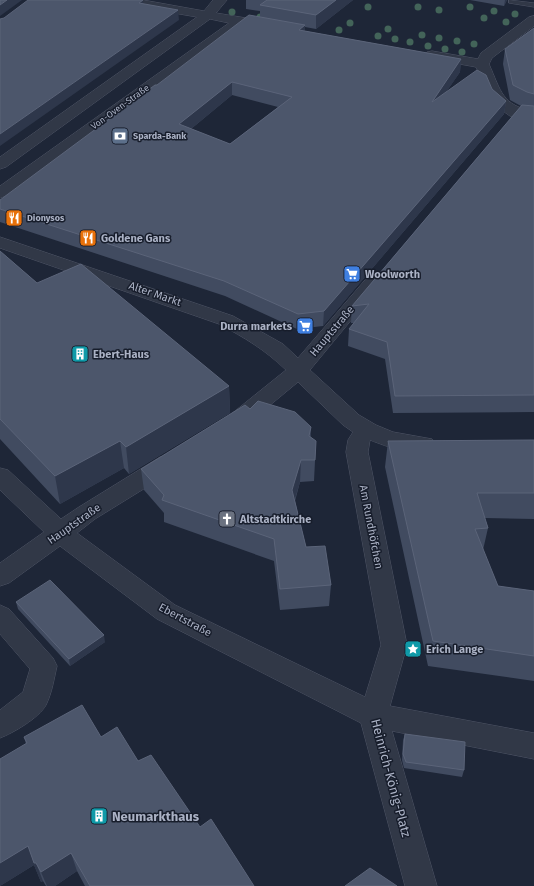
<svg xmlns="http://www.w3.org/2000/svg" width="534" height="886" font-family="'Fira Sans',sans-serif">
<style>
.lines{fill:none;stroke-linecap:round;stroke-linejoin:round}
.lane-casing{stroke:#4f5566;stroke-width:1}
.street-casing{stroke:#4f5566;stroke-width:1}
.lane{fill:#313847;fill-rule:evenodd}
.street{fill:#313847;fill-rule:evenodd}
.tree{fill:#436459}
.wall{fill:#414b60;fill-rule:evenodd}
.shaded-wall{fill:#2e374b}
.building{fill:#4c566b;stroke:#5b6479;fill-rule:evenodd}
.labels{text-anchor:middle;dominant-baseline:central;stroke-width:3;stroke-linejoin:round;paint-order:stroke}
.far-street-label{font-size:9px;fill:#abb2c5;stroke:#171d2b}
.far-poi-label{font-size:9px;font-weight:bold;fill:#abb2c5;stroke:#171d2b;text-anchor:start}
.poi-label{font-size:11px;font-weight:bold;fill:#abb2c5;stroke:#171d2b;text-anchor:start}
.street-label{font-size:11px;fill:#abb2c5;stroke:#171d2b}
.near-street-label{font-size:13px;fill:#abb2c5;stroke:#171d2b}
.near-poi-label{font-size:13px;font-weight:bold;fill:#abb2c5;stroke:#171d2b;text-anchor:start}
</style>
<rect width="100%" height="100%" fill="#1e2637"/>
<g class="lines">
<g class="lane-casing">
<path id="lane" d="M509 0 534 3V7L509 3Z"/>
</g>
<g class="street-casing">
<path id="street" d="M115 0H143L204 11 213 0H227L216 13 270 22 275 23 277 26 275 29 270 30 243 25 17 191 0 198V186L229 23 210 19 6 167 0 169V157L197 17 121 4 117 3Z
M534 16V26L492 58 489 64C501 91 502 106 534 111V121L510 116 493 104 476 67 432 59 427 58 425 55 427 52 432 51 478 59 481 53 529 17Z
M0 237 233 316 283 344 298 358 365 280 372 278 379 280 381 284 310 370 359 415 376 425 393 432 432 439 435 445 432 451C412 456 388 447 370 440L368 452 407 645 390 706 534 733V759L392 731 437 886H405L361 723 157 619 60 546 9 583 0 586V563L44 532 0 490V468L8 470 61 519 79 507 160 457 168 455 176 457 179 463 176 469 95 519 77 533 175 605 365 697 381 645 346 452 348 440 353 432 343 425 298 382 246 425 238 427 230 425 227 420 230 415 286 370C264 349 245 338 219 324L0 248Z
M0 605 9 609 53 658 57 666C54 679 52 693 46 705 39 718 13 733 0 738V710L23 692 30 669 0 634Z"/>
</g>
<use href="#lane" class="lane"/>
<use href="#street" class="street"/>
</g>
<g class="tree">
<circle cx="368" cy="7" r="3.5"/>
<circle cx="418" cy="7" r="3.5"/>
<circle cx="470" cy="7" r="3.5"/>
<circle cx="439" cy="10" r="3.5"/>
<circle cx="494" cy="11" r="3.5"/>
<circle cx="232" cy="12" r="3.5"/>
<circle cx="515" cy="14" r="3.5"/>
<circle cx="260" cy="17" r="3.5"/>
<circle cx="484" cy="18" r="3.5"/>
<circle cx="506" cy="22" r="3.5"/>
<circle cx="350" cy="23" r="3.5"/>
<circle cx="388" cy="29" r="3.5"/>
<circle cx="339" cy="30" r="3.5"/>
<circle cx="422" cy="35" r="3.5"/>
<circle cx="378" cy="36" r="3.5"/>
<circle cx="439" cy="38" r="3.5"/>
<circle cx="395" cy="39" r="3.5"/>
<circle cx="457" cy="41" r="3.5"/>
<circle cx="410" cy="42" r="3.5"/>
<circle cx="474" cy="44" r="3.5"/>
<circle cx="428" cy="46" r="3.5"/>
<circle cx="445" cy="49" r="3.5"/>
<circle cx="462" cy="52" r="3.5"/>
</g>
<path class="wall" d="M246 0H353L316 29 305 27V31L461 59 460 72 446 92 492 89 506 101 504 114 323 326 297 329 225 296 0 222V209L157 85 260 17V11L246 9ZM232 95 278 107 230 144 191 129Z
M470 0H507L504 6Z
M534 28V412L393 413 385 359 348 346 349 329 354 323H351L352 306 521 106 510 100 503 64 505 49Z
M0 251 37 283 229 386 230 413 129 474 124 468 60 504 0 439Z
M250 409 311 427V437L316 441 314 481 300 482 295 501 306 547 331 585 329 606 280 610 274 561 164 522V513L144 490 141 469Z
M534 440V519L485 518 488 528 483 550 498 586 534 591V681L428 666 385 467 388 441Z
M16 602 105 642 70 666 18 609Z
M405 734 464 770 462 777 404 768 402 760 403 740Z
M24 737H101L138 761 254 886H85L77 871 55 886H46L43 881 41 882 34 865 0 886 26 744Z"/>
<path class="shaded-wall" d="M7 0H22L0 16V5Z
M143 0 144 10 139 3Z
M336 0H353L316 29V15Z
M505 0H507L504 6Z
M178 10 179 20 0 146V134Z
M305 25V38L299 30Z
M461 59 460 72 430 116 432 102Z
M232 82V95L180 138 179 124Z
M506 101 504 114 323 326 324 311Z
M229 386 230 413 129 474 126 447Z
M311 427 310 449 309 436Z
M120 441 124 468 60 504 55 476Z
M301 460 300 482 291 512 292 490Z
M104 635 105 642 70 666 69 659Z
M28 846 36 863 43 881 41 882 34 865 0 886V863Z
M71 853 77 871 55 886H47L41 872Z"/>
<path class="building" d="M0 0H7L0 5Z
M28 0H143L139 3 178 10 0 134V19L4 18Z
M267 0H336L316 15 260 5Z
M249 15 305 25 299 30 461 59 432 102 477 70 486 75 492 89 506 101 324 311 298 314 224 281 0 209V200L155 85H157ZM232 82 292 97 230 144 179 124Z
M534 28V94L527 92 513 85 505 49Z
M522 105 534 106V395L395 396 387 342 349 329 369 304 352 306Z
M0 251 37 283 81 264 229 386 126 447 120 441 55 476 0 419Z
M258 401 295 412 311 427 309 436 316 441 315 460H301L292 490 306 547 325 546 331 585 280 589 274 539 162 500 164 495 141 469 245 405 250 409Z
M534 440V493H477L488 528 475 529 498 586 534 591V656L433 641 388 441Z
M50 580 104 635 69 659 16 602Z
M82 705 101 737 117 727 138 761 151 755 200 827 211 819 254 886H90L71 853 41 872 36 863H34L28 846 0 863V759L27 743 24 737Z
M405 734 465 742 464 770 406 762 403 754Z
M370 868 397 886H345Z"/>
<defs>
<g id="bank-square" transform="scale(0.9)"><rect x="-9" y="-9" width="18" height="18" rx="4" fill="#5c6f8a" stroke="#171d2b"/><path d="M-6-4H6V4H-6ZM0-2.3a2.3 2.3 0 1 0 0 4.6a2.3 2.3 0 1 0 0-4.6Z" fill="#fff"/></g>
<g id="restaurant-square" transform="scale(0.9)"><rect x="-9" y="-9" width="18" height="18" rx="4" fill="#e8710a" stroke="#171d2b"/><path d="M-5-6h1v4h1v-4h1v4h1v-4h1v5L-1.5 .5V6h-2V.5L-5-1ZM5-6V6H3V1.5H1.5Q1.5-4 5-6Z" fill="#fff"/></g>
<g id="supermarket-square" transform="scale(0.9)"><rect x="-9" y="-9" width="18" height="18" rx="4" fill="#3f7fe0" stroke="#171d2b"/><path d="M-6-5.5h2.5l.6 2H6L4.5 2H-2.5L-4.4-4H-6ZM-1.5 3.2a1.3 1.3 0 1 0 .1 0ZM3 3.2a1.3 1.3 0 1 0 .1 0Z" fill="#fff"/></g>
<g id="building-square" transform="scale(0.9)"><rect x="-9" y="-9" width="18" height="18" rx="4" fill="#0f9aa8" stroke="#171d2b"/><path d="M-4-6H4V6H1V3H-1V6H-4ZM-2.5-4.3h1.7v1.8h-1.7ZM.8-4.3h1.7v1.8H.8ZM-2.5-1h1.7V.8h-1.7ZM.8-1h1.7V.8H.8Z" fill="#fff"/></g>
<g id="church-square" transform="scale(0.9)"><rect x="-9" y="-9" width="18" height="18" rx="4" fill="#6b7280" stroke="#171d2b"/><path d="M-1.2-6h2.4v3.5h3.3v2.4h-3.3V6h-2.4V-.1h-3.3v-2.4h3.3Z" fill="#fff"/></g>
<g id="sight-square" transform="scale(0.9)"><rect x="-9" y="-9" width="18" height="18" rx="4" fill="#0f9aa8" stroke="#171d2b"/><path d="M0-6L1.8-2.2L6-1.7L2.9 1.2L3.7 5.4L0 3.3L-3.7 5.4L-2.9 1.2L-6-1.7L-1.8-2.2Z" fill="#fff"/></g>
</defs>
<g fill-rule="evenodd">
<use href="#bank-square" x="120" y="136"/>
<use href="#restaurant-square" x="14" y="218"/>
<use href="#restaurant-square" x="88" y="238"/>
<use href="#supermarket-square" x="352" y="274"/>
<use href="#supermarket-square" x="305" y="326"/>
<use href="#building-square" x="80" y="354"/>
<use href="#church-square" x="227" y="519"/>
<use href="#sight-square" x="413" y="649"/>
<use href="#building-square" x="99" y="816"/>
</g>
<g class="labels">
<g class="far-street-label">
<text transform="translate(120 107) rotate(-36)">Von-Oven-Straße</text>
</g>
<g class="far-poi-label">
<text x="133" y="136">Sparda-Bank</text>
<text x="27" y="218">Dionysos</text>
</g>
<g class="poi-label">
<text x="101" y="238">Goldene Gans</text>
<text x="365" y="274">Woolworth</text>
<text x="292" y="326" text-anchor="end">Durra markets</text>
<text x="93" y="354">Ebert-Haus</text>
<text x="240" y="519">Altstadtkirche</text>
<text x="426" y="649">Erich Lange</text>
</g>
<g class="street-label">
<text transform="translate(155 294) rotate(19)">Alter Markt</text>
<text transform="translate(332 331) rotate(-50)">Hauptstraße</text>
<text transform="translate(74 524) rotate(-35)">Hauptstraße</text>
<text transform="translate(371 527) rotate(79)">Am Rundhöfchen</text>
<text transform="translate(185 620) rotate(28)">Ebertstraße</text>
</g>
<g class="near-street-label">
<text transform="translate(391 778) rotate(75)">Heinrich-König-Platz</text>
</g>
<g class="near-poi-label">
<text x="112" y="816">Neumarkthaus</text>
</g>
</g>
</svg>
